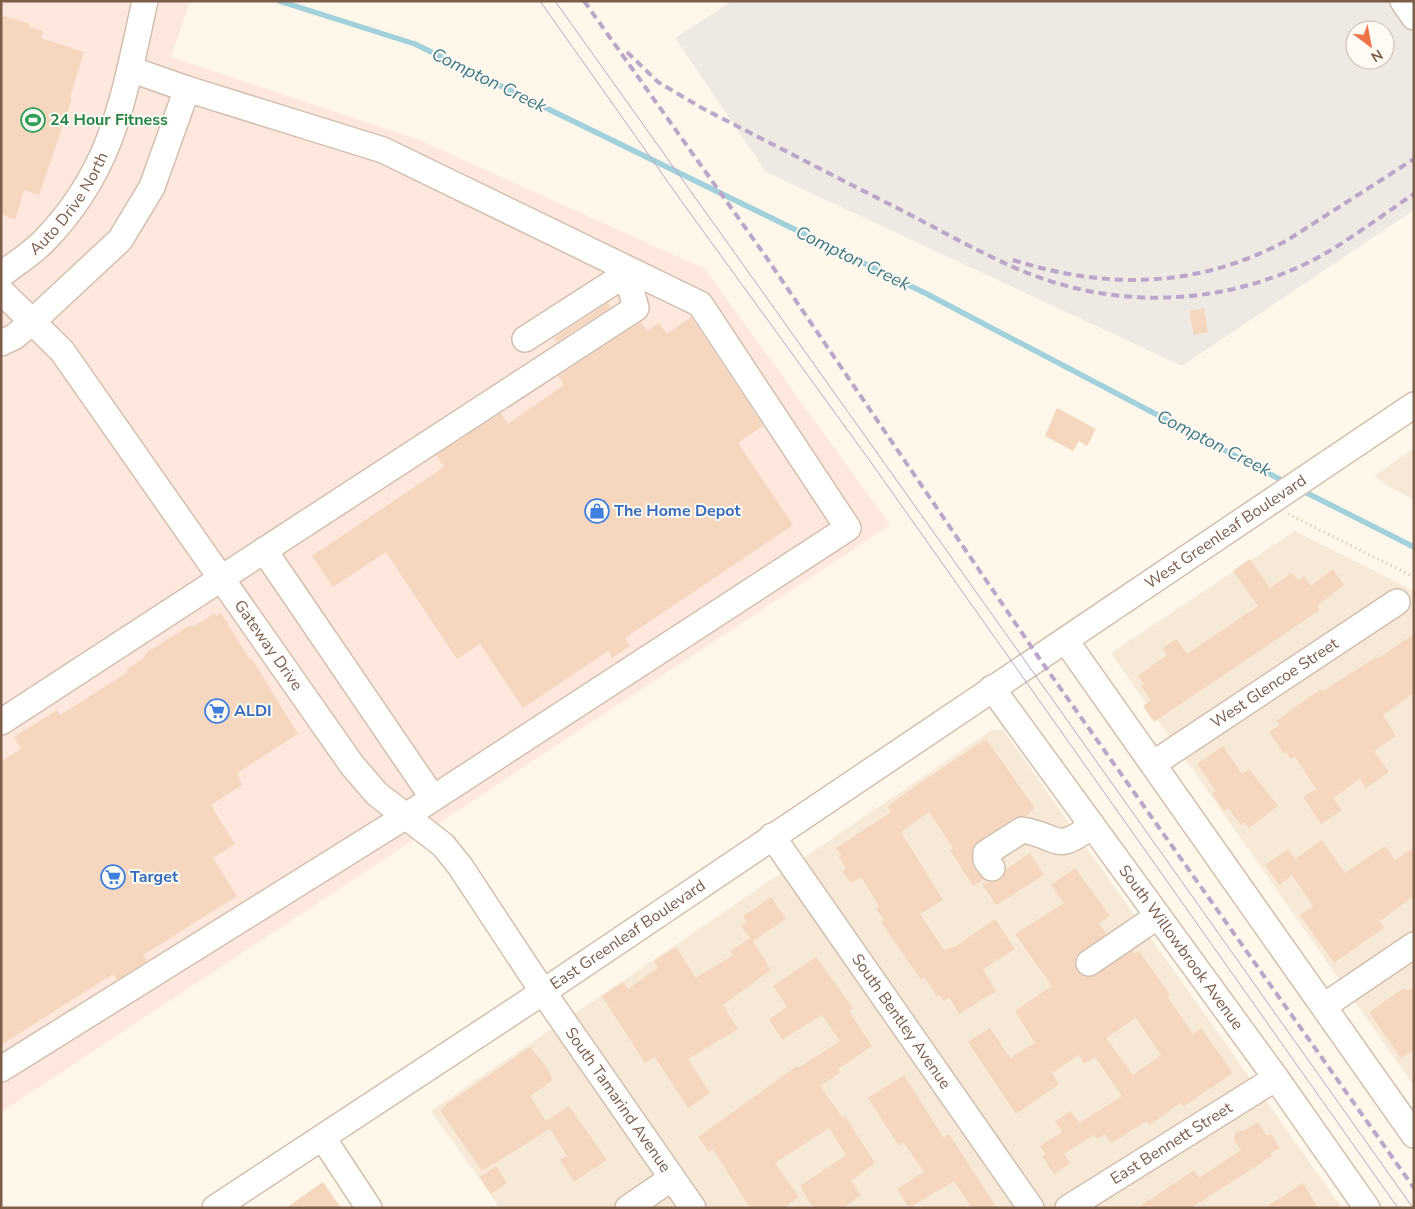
<svg xmlns="http://www.w3.org/2000/svg" width="1415" height="1209" font-family="'Nunito Sans',sans-serif">
<style>
.residential{fill:#f6e9d8}
.commercial{fill:#fee8dd}
.industrial{fill:#efe9e3;fill-rule:evenodd}
.lines{fill:none;stroke-linecap:round;stroke-linejoin:round}
.stream{stroke:#a1d1dc;stroke-width:5.5}
.building{fill:#f5d7c0;fill-rule:evenodd}
.minor-casing{stroke:#d2bfae;stroke-width:28}
.path{stroke:#dbbaa2;stroke-width:3;stroke-dasharray:1 4;stroke-linecap:butt}
.minor{stroke:#fff;stroke-width:25}
.tram{stroke:#baa6ca;stroke-width:1}
.rail{stroke:#baa6ca;stroke-width:4;stroke-dasharray:8 5;stroke-linecap:butt}
.labels{text-anchor:middle;dominant-baseline:central;stroke-width:4;stroke-linejoin:round;paint-order:stroke}
.leisure-label{font-size:16px;font-weight:bold;fill:#27864d;stroke:#fffaf2;text-anchor:start}
.street-label{font-size:16px;fill:#7b5d4a;stroke:#fffaf2}
.shop-label{font-size:16px;font-weight:bold;fill:#366cbe;stroke:#fffaf2;text-anchor:start}
.water-label{font-size:18px;font-style:italic;fill:#3f7a88;stroke:#fffaf2}
</style>
<rect width="100%" height="100%" fill="#fef7ea"/>
<path class="residential" d="M1414 448V500L1388 486 1374 476Z
M1295 531 1414 591V1086L1111 653Z
M992 730H1003L1342 1208H500L431 1111Z"/>
<path class="commercial" d="M1 1H190L171 57 419 140 705 269 890 525 1 1112Z"/>
<path class="industrial" d="M732 1H1414V210L1182 366 766 172 675 38ZM1355 30H1385V60H1355Z"/>
<g class="lines">
<path class="stream" d="M279 1 415 44 927 294 1287 483
M1299 489 1414 547"/>
</g>
<path class="building" d="M1 15 30 24 29 27 43 31 41 38 84 52 70 98 72 99 39 195 24 190 15 220 1 214Z
M608 303 611 307 557 342 554 338Z
M1204 308 1208 332 1194 335 1189 311Z
M691 317 763 426 738 443 793 525 625 638 630 646 612 658 608 651 523 708 480 644 457 659 386 552 333 587 312 556 444 467 436 455 501 413 508 424 564 385 558 376 641 322 647 331 659 323 667 334Z
M1057 408 1096 429 1087 446 1079 441 1073 451 1045 436Z
M1250 559 1270 588 1291 573 1299 580 1304 576 1311 586 1333 569 1344 585 1317 606 1320 610 1154 722 1143 706 1151 700 1141 686 1144 684 1138 676 1167 655 1163 648 1176 639 1187 654 1258 606 1233 571Z
M214 613 216 616 221 613 250 660 252 659 298 734 237 773 242 785 211 805 235 844 213 858 237 896 143 955 147 961 117 980 113 974 1 1045V761L21 749 14 737 57 710 60 715 128 672 126 670 144 658 146 653 189 626H195Z
M1414 634V693L1383 715 1396 736 1374 751 1389 772 1366 788 1360 779 1333 798 1342 810 1321 824 1303 797 1316 789 1295 757 1291 759 1286 752 1284 754 1269 732 1280 725 1276 721 1309 697 1322 689 1323 691 1376 657 1377 659Z
M986 739 1035 808 1026 816 1014 818 974 846 972 861 974 869 984 879 973 886 950 850 953 848 929 812 901 832 943 900 920 914 944 950 956 946 995 919 1015 949 983 969 996 991 959 1014 949 997 944 1001 939 995 937 997 924 977 921 980 881 922 884 920 876 908 879 906 861 877 851 883 842 871 846 869 839 857 841 855 836 848 891 812 887 807 917 785Z
M1223 746 1242 774 1249 769 1278 806 1249 828 1245 822 1241 825 1228 808 1224 811 1212 794 1216 791 1197 764Z
M1322 840 1345 873 1385 846 1395 860 1414 847V896L1380 921 1384 928 1334 963 1300 915 1313 906 1292 875 1279 885 1265 865 1288 849 1295 859Z
M1030 853 1044 875 996 905 982 884 1000 880 1006 869Z
M1075 868 1110 916 1099 923 1106 934 1076 956 1075 964 1077 971 1083 976 1091 977 1133 950 1135 954 1139 951 1170 995 1167 996 1193 1034 1201 1028 1233 1073 1183 1107 1180 1103 1150 1125 1147 1121 1111 1143 1105 1134 1097 1139 1094 1135 1064 1154 1070 1163 1054 1174 1042 1156 1045 1154 1040 1146 1062 1132 1055 1121 1071 1111 1079 1123 1122 1096 1095 1057 1084 1064 1079 1055 1052 1073 1059 1084 1016 1114 968 1042 990 1028 1010 1058 1035 1043 1015 1011 1052 986 1015 934 1064 903 1051 885ZM1136 1018 1161 1055 1133 1075 1106 1038Z
M771 897 786 919 753 941 771 970 723 1005 738 1029 688 1059 710 1093 688 1108 655 1057 645 1063 602 996 623 982 628 989 658 968 654 961 676 947 696 978 704 973 733 955 730 951 750 938 741 926 747 922 743 916Z
M816 957 853 1008 849 1011 872 1046 838 1069 841 1072 820 1086 843 1118 845 1116 875 1163 851 1181 861 1195 843 1208H813L800 1186 846 1155 829 1128 775 1163 799 1197 784 1208H750L713 1149 709 1152 698 1137 797 1066 798 1068 840 1041 822 1015 782 1040 769 1019 787 1007 773 986Z
M1414 987V1050L1401 1058 1369 1012 1404 988 1407 991Z
M530 1047 545 1065 553 1080 530 1096 546 1121 569 1106 607 1160 574 1182 560 1160 567 1156 550 1129 482 1171 440 1110 446 1106 445 1105Z
M904 1075 943 1137 949 1134 997 1208H972L954 1181 909 1208 897 1189 924 1172 904 1143 899 1146 868 1098Z
M1258 1122 1267 1136 1271 1134 1280 1148 1270 1154 1272 1156 1191 1208H1137L1194 1170 1199 1178 1241 1150 1234 1140 1236 1131H1243Z
M496 1166 507 1183 491 1194 480 1177Z
M323 1182 341 1208H286Z
M1303 1183 1318 1208H1264Z"/>
<g class="lines">
<g class="minor-casing">
<g id="minor">
<path d="M1403 1 1414 17"/>
<path d="M130 69 187 89"/>
<path id="s1" d="M1 275C15 264 31 254 43 242 114 170 124 95 145 1"/>
<path id="s2" d="M1 291 62 351 352 765 377 794 443 845 460 866 543 992 693 1208"/>
<path d="M525 339 626 274"/>
<path d="M1 343 14 337 33 321 120 240 152 187 187 89 383 150 700 304 848 528 406 816 1 1069"/>
<path d="M264 550 433 798"/>
<path d="M1066 641 1414 1135"/>
<path id="s3" d="M992 688 1276 1078 1367 1208"/>
<path d="M1 722 636 308 625 268"/>
<path id="s4" d="M1153 764 1397 602"/>
<path id="s5" d="M772 836 1031 1208"/>
<path d="M992 868 986 860V853L1022 830C1060 836 1055 855 1092 825"/>
<path d="M1089 963 1158 916"/>
<path d="M1324 1006 1414 945"/>
<path d="M323 1138 369 1208"/>
<path id="s6" d="M215 1208 543 992 1414 405"/>
<path d="M628 1208 672 1178"/>
<path id="s7" d="M1068 1208 1276 1078"/>
</g>
</g>
<path class="path" d="M1288 514 1414 577"/>
<use href="#minor" class="minor"/>
<path class="tram" d="M540 1 682 202 870 461 1398 1208
M555 1C842 403 1128 805 1413 1208"/>
<path class="rail" d="M584 1 764 254 1039 658 1414 1188
M627 52 658 82 702 108C768 142 834 176 901 210 938 229 975 250 1013 267 1101 306 1198 308 1287 272 1333 254 1373 221 1414 194
M1013 260C1108 290 1197 288 1286 241L1414 159"/>
</g>
<defs>
<g id="stadium-ring" transform="scale(1.25)"><circle r="9.5" fill="#fffaf2" stroke="#2e9e5b" stroke-width="1.5"/><path d="M0-5a6.5 5 0 1 0 0 10a6.5 5 0 1 0 0-10ZM-3.5-1.8h7v3.6h-7Z" fill="#2e9e5b"/></g>
<g id="shop-ring" transform="scale(1.25)"><circle r="9.5" fill="#fffaf2" stroke="#3f7fe0" stroke-width="1.5"/><path d="M-5-2.5h2.3a2.7 3.5 0 0 1 5.4 0H5L5.5 6h-11ZM-1.5-2.5h3a1.5 2.3 0 0 0-3 0Z" fill="#3f7fe0"/></g>
<g id="supermarket-ring" transform="scale(1.25)"><circle r="9.5" fill="#fffaf2" stroke="#3f7fe0" stroke-width="1.5"/><path d="M-6-5.5h2.5l.6 2H6L4.5 2H-2.5L-4.4-4H-6ZM-1.5 3.2a1.3 1.3 0 1 0 .1 0ZM3 3.2a1.3 1.3 0 1 0 .1 0Z" fill="#3f7fe0"/></g>
</defs>
<g fill-rule="evenodd">
<use href="#stadium-ring" x="33" y="120"/>
<use href="#shop-ring" x="597" y="511"/>
<use href="#supermarket-ring" x="217" y="711"/>
<use href="#supermarket-ring" x="113" y="877"/>
</g>
<g class="labels">
<g class="leisure-label">
<text x="50" y="120">24 Hour Fitness</text>
</g>
<g class="street-label">
<text stroke="none"><textPath href="#s1" startOffset="100">Auto Drive North</textPath></text>
<text stroke="none"><textPath href="#s6" startOffset="1216">West Greenleaf Boulevard</textPath></text>
<text stroke="none"><textPath href="#s2" startOffset="445">Gateway Drive</textPath></text>
<text stroke="none"><textPath href="#s4" startOffset="146">West Glencoe Street</textPath></text>
<text stroke="none"><textPath href="#s6" startOffset="495">East Greenleaf Boulevard</textPath></text>
<text stroke="none"><textPath href="#s3" startOffset="321">South Willowbrook Avenue</textPath></text>
<text stroke="none"><textPath href="#s5" startOffset="226">South Bentley Avenue</textPath></text>
<text stroke="none"><textPath href="#s2" startOffset="1022">South Tamarind Avenue</textPath></text>
<text stroke="none"><textPath href="#s7" startOffset="122">East Bennett Street</textPath></text>
</g>
<g class="shop-label">
<text x="614" y="511">The Home Depot</text>
<text x="234" y="711">ALDI</text>
<text x="130" y="877">Target</text>
</g>
<g class="water-label">
<text transform="translate(489 80) rotate(26)">Compton Creek</text>
<text transform="translate(853 258) rotate(26)">Compton Creek</text>
<text transform="translate(1214 443) rotate(27)">Compton Creek</text>
</g>
</g>
<rect width="1415" height="1209" fill="none" stroke="#7b5d4a" stroke-width="5"/>
<g transform="translate(1370 45) rotate(148)"><circle r="24" fill="#fffaf2" stroke="#cabbaf"/>
<path d="M0-4L9 19L0 12L-9 19Z" fill="#ee7349"/>
<text y="-8" font-size="14" font-weight="bold" text-anchor="middle" fill="#7b5d4a">N</text>
</g>
</svg>
